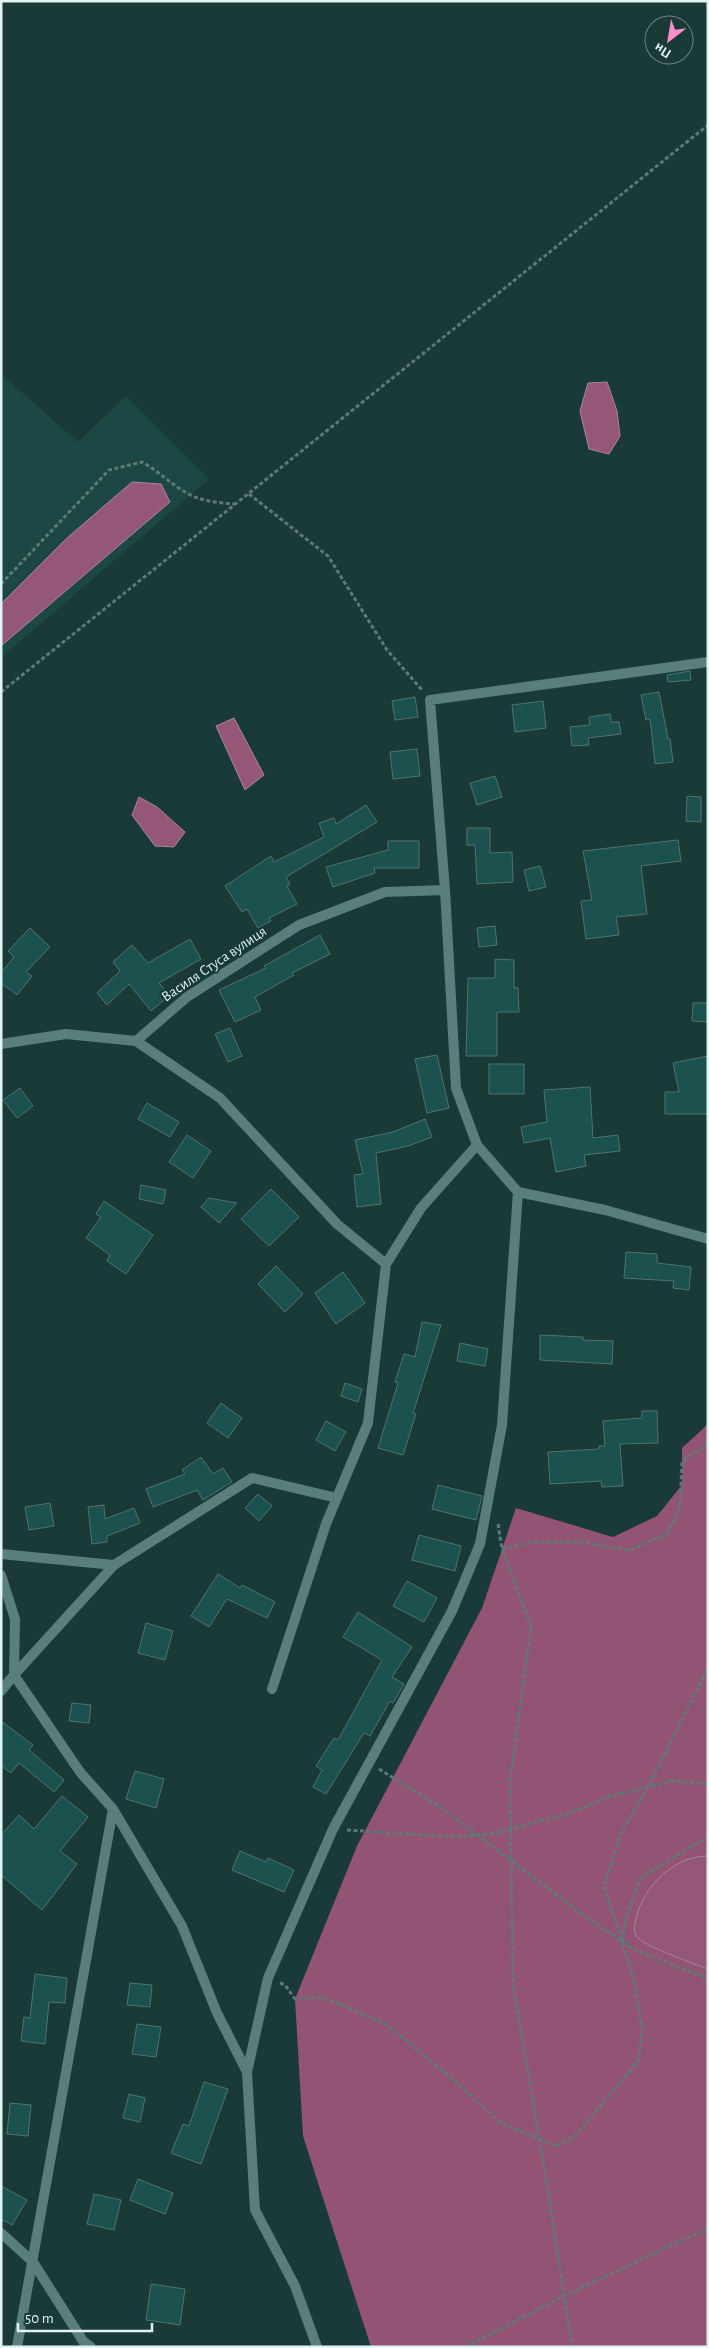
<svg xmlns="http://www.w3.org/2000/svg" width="709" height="2348" font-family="'Alegreya Sans',sans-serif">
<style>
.built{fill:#1c4745}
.forest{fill:#925375}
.water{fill:#955778;stroke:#ac869d}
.building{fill:#1b514e;stroke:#517270}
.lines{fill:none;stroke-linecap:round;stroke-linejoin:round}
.path{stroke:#5e7977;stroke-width:3;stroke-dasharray:4 2.5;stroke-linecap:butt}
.minor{stroke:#597e7c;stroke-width:10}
.labels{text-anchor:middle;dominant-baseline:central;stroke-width:4.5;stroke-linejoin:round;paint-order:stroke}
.street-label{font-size:15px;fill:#e1f3f2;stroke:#1a3a38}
</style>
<rect width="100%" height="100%" fill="#1a3a38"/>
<path class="built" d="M1 374 78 442 126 396 209 479 1 658Z"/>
<path class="forest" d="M708 1424V1856C673 1857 643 1886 636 1919 634 1925 633 1933 638 1938 649 1948 692 1963 708 1969V2347H371L303 2136 295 1999 357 1846 482 1608 516 1508 613 1537 657 1516 682 1485V1448Z"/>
<path class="water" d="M607 382 617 411 620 436 609 454 589 449 580 411 588 383Z
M132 482 161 484 170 502 1 646V604L67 538Z
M234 718 264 775 245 790 216 726Z
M139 797 157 807 185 832 174 847 155 846 132 815Z
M708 1856V1969C692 1963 649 1948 638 1938 633 1933 634 1925 636 1919 643 1887 673 1856 708 1856Z"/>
<path class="building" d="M690 671 691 680 668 682 667 675Z
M659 692 668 739H670L673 762 655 764 650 719 646 720 641 695Z
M415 697 418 717 395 720 392 701Z
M543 701 546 728 515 732 512 705Z
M610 714 611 722H619L621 734 588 738 589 745 572 746 570 727 590 725 589 717Z
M417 749 420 776 393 779 390 752Z
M495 776 502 797 477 805 470 783Z
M687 796 701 797V822L686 821Z
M366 805 377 822 286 877 290 884 287 886 297 904 269 918 271 921 258 928 247 909 242 912 225 886 271 856 274 862 324 837 319 823 334 818 336 824Z
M467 828H490V853L512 852 513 882 477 884 475 845H467Z
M678 840 681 861 641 866 647 914 616 917 619 935 586 939 581 901 592 900 583 851Z
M388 841H419V868H374L375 873 333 887 326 867 388 850Z
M540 866 546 887 529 891 524 870Z
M495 926 497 945 479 947 477 928Z
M30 928 50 947 26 972 32 976 17 995 1 983V973L14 957 8 951Z
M320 935 330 954 292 973 294 975 255 997 261 1010 235 1022 219 990 266 968 264 966Z
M190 939 201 959 159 983 170 995 151 1011 129 984 107 1005 97 993 120 971 113 962 132 945 148 963Z
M495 959 514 960V988H518L519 1012H497V1056H466L468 978H495Z
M693 1003H708V1022L692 1021Z
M230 1028 242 1056 228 1062 215 1034Z
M437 1055 449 1108 427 1113 415 1059Z
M708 1056V1114H665V1092H679L673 1063Z
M489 1064H524V1094H489Z
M590 1087 593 1138 618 1135 620 1151 584 1155 586 1166 556 1172 550 1138 524 1143 521 1127 547 1122 544 1090Z
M20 1088 33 1106 17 1118 3 1100Z
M147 1103 179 1122 170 1137 138 1119Z
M425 1119 432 1137 408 1146 376 1153 381 1204 357 1207 354 1175 363 1174 355 1140 393 1132Z
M187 1135 211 1151 193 1178 169 1162Z
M141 1185 166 1190 163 1204 139 1199Z
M271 1189 299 1217 269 1246 241 1219Z
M209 1198 237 1203 219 1223 201 1207Z
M104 1201 153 1235 126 1274 107 1261 110 1255 86 1238 101 1217 96 1214Z
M626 1252 657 1254V1263L691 1267 689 1290 673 1288 674 1281 624 1278Z
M276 1266 303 1294 285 1312 258 1284Z
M343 1272 365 1303 336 1324 315 1293Z
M422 1322 441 1325 413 1413 416 1414 403 1455 378 1448 398 1383 395 1382 404 1354 415 1357Z
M540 1335 583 1337V1340L613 1341 612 1364 540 1360Z
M460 1343 488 1349 485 1366 457 1361Z
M345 1383 362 1389 358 1402 341 1396Z
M221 1403 242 1418 228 1438 207 1423Z
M642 1411H657L658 1443 620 1444 623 1486 602 1487 601 1481 550 1484 548 1452 599 1449V1446H605L603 1421 642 1418Z
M326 1421 346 1432 335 1451 316 1440Z
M201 1457 213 1474 223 1468 232 1482 203 1500 197 1490 153 1507 146 1489 185 1474 182 1470Z
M438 1485 482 1496 476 1520 432 1509Z
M258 1494 272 1506 259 1521 245 1508Z
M50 1503 54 1526 29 1530 25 1507Z
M104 1505 105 1519 134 1508 140 1523 107 1536V1542L92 1544 88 1507Z
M419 1535 461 1546 455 1571 412 1560Z
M218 1574 240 1588 242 1585 275 1602 267 1618 227 1599 209 1627 191 1616Z
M407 1581 437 1598 424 1622 393 1606Z
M358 1612 412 1647 392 1677 404 1684 393 1703 390 1701 370 1736 364 1733 326 1794 313 1787 322 1770 316 1766 334 1738 338 1740 382 1660 343 1637Z
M146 1623 173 1631 165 1660 138 1653Z
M72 1703 91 1705 89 1723 69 1721Z
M1 1721 33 1745 29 1750 64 1780 54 1792 19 1763 11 1773 1 1766Z
M135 1771 164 1779 156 1808 126 1799Z
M62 1796 88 1817 60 1851 77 1864 42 1910 1 1875V1835L19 1815 34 1829Z
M240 1851 266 1862 268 1858 294 1870 284 1892 232 1870Z
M35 1974 67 1978 65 2003 49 2002 45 2044 21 2041 24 2017 30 2018Z
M130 1983 152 1985 150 2007 127 2005Z
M137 2024 161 2027 156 2057 132 2054Z
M204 2082 228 2089 201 2164 171 2153 183 2124 189 2126Z
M129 2094 145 2098 140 2122 123 2118Z
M10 2103 31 2105 28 2136 7 2134Z
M138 2179 173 2193 165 2214 130 2200Z
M1 2186 27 2200 12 2225 1 2219Z
M94 2194 121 2200 114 2230 87 2224Z
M151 2284 185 2289 180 2325 146 2320Z"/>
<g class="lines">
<path class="path" d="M249 494 328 556 387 650 422 690
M1 584 109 470 142 462C158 471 170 483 185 492 199 501 219 503 235 504
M1 692 708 125
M498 1524 502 1549 531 1626 510 1782 513 1985 544 2166 572 2347
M502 1549 533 1542H580L630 1550 667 1534 680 1507 682 1462 708 1443
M379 1769 440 1807 582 1914 633 1949 708 1979
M347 1830 456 1837 496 1833 567 1814 611 1796 673 1781 708 1784
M622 1940 604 1887 621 1833 648 1787 708 1668
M280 1983 285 1985 295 1999 323 1997 386 2024 448 2075 501 2123 556 2146 575 2136 639 2060 642 2029 634 1979 622 1942 627 1915 641 1877 708 1837
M465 2347 564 2296 708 2228"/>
<path class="minor" d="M136 1041 220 1098 337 1224 386 1264
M1 1044 66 1034 136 1041 187 997 299 925 385 892 445 890
M518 1192 605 1210 708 1239
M1 1554 114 1565
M1 1575 15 1619 14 1675 1 1691
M272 1689 326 1524 368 1423 386 1264 421 1208 477 1145
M247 2072 217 2013 182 1926 113 1809 80 1772 14 1675 114 1565 252 1478 337 1498
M1 2233 33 2262 83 2341 91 2347
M17 2347 113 1809
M317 2347 295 2286 255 2210 247 2072 268 1978 333 1829 452 1611 480 1544 502 1425 518 1192 477 1145 456 1088 445 890 430 700 708 662"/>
</g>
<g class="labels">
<g class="street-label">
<text transform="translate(214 964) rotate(-34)">Василя Стуса вулиця</text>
</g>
</g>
<rect width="709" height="2348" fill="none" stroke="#e1f3f2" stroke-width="5"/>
<g transform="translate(669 40) rotate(211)"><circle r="24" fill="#1a3a38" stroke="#6a8482"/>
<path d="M0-4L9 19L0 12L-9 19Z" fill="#f98fc8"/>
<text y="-8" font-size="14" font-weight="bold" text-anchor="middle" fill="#e1f3f2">Пн</text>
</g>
<path d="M18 2323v8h134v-8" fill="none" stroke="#e1f3f2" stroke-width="2.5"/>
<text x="25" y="2323" font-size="15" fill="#e1f3f2" stroke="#1a3a38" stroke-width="4" paint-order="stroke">50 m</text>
</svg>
